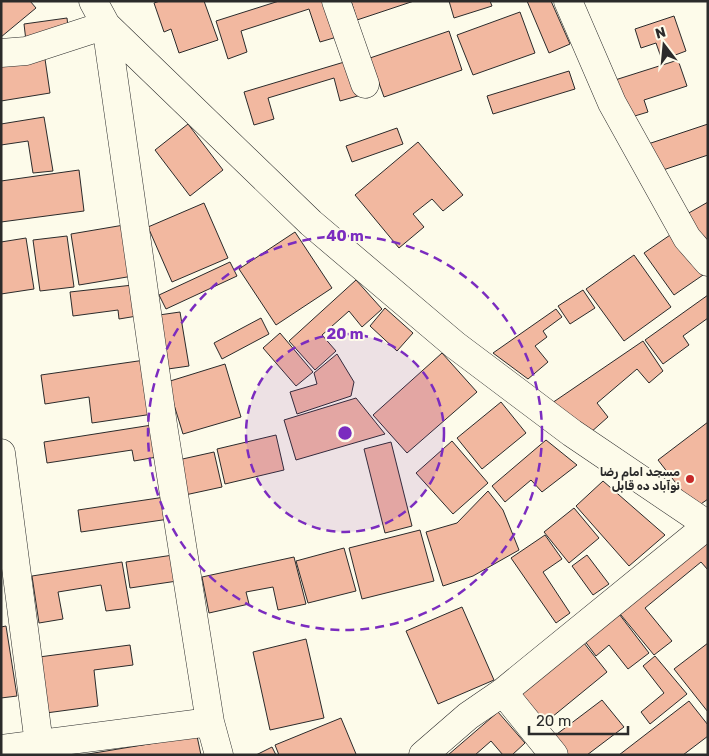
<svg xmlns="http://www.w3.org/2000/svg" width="709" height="756" font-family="Rubik,Cairo,sans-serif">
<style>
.building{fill:#f2b8a0;stroke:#2b2b2b}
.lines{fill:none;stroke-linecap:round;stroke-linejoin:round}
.minor-casing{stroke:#2b2b2b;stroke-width:29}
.minor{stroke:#fdfbea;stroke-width:28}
.ring{fill:none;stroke:#7b2cbf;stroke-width:2.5;stroke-dasharray:9 6}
.poi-dot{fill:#c62828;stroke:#fdfbea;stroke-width:2}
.labels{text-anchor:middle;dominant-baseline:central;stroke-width:4;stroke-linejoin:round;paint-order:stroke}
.poi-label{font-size:12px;font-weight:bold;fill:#2b2b2b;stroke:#fdfbea;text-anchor:end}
.centre{fill:#7b2cbf;stroke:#fdfbea;stroke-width:2.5}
.ring-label{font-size:15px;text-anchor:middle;font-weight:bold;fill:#7b2cbf;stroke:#fdfbea;stroke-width:4;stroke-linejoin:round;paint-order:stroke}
</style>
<rect width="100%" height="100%" fill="#fdfbea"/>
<path class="building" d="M1 1H30L36 8 1 37Z
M160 1H204L218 40 179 53 171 29 164 32 154 3Z
M279 1H325L337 37 320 42 309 9 241 31 247 52 228 59 216 21Z
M351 1H414L357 20Z
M449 1H490L492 6 454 18Z
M527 1H551L570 44 549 53Z
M520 12 535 53 473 75 457 35Z
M674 16 686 51 662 60 656 43 641 48 635 29Z
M67 18 69 35 26 41 24 24Z
M449 31 462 70 384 97 370 58Z
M45 59 50 93 1 101V66Z
M351 60 361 95 340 101 334 78 268 98 274 119 254 125 244 92Z
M678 60 687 86 644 100 648 112 628 118 615 80Z
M569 71 575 89 493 114 487 96Z
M44 117 53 171 33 173 28 141 1 145V124Z
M188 124 223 170 190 196 155 150Z
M708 124V155L654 173 645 145Z
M397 128 403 144 352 162 346 146Z
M418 142 463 195 443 211 432 199 413 214 424 227 399 248 355 195Z
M79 170 84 211 1 222V181Z
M708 202V247L687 214Z
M204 203 228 258 172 282 148 227Z
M124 225 133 276 79 285 71 234Z
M295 232 332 288 276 325 239 269Z
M673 233 703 275 674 295 644 253Z
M67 236 74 287 40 291 33 240Z
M26 238 34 289 1 294V242Z
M634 255 671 307 624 341 586 289Z
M230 262 237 276 166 309 159 295Z
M356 280 382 309 362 327 349 311 322 335 336 351 315 370 289 341Z
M133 285 137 316 119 319 118 310 73 316 70 292Z
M583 290 595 308 570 324 558 306Z
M708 295V318L683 336 689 345 663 364 645 340Z
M385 308 413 333 397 351 370 326Z
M556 309 562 317 543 331 547 337 535 346 548 362 528 379 493 353Z
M180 312 189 366 168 369 159 315Z
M261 318 269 334 222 359 214 343Z
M280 333 313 372 296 386 263 348Z
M643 341 663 371 649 383 637 369 597 403 608 417 590 433 552 403Z
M442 353 477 392 407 453 373 415Z
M337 354 354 382 351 396 297 414 290 392 317 384 314 373Z
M145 360 153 414 92 423 89 397 45 404 41 375Z
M225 364 241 417 183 434 167 382Z
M356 398 385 434 296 460 284 420Z
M501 402 526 433 482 469 457 438Z
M708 422V499L698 506 689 500 658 460Z
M152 425 157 457 134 461 132 450 47 463 44 442Z
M276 435 284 470 225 484 217 449Z
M546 440 577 465 542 492 531 480 505 502 492 486Z
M452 441 488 483 453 514 416 473Z
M391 442 412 526 385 533 364 449Z
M214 452 222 487 185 495 178 460Z
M603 481 665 535 629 566 576 506Z
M488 491 503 510 519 550 473 576 443 586 426 532 457 523Z
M165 497 169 519 81 532 78 510Z
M574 508 599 538 569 563 544 532Z
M420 530 434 581 362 599 349 548Z
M708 533V570L701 562 645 608 672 641 654 655 616 609Z
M545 535 562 559 543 572 570 613 556 623 511 558Z
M344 548 356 591 308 603 296 561Z
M180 554 184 580 130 588 126 562Z
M587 555 609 584 593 595 572 566Z
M294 557 306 604 278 610 273 587 246 592 249 604 209 613 202 577Z
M122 562 130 608 106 611 101 585 58 592 63 619 39 623 32 576Z
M462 607 494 680 438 704 406 631Z
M616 610 649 653 628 669 609 645 596 656 581 636Z
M6 626 17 696 1 698V627Z
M580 638 607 672 541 726 514 692Z
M306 639 324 718 270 730 253 652Z
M708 643V712L674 669Z
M130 645 133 665 94 670 98 706 46 713 39 657Z
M655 656 687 694 650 724 641 712 664 693 643 666Z
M602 700 624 727 587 755H567L553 737Z
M689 701 708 725V736L683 755H619Z
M498 712 525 743 512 755H503L491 741 475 755H448Z
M341 718 356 754 354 755H279L275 745Z
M197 736 201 755H82Z
M272 747 276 755H256Z"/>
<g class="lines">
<g class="minor-casing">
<path id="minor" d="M93 1 106 25 311 223 455 345 572 433 708 525
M336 1 365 84
M568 1 612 103 687 238 708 262
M1 53 26 51 106 25 163 425 210 722 219 755
M1 453 39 744
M503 692 554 755
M1 749 210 722
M423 755 468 716 503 692 708 525"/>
</g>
<use href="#minor" class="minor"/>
</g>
<circle cx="345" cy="433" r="99" fill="#7b2cbf" fill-opacity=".12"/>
<g class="ring">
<circle cx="345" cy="433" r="99"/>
<circle cx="345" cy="433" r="197"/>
</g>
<circle class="poi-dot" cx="690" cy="479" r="5"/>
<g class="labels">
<g class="poi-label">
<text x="680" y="472">مسجد امام رضا<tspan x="680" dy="14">نوآباد ده قابل</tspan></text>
</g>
</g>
<circle cx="345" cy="433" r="8" class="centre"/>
<g class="ring-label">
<text x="345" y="241">40 m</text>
<text x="345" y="339">20 m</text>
</g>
<rect width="709" height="756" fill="none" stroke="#2b2b2b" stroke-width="5"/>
<g transform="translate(664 45) rotate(344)" stroke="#fdfbea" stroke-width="4" paint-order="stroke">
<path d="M0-4L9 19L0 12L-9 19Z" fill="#2b2b2b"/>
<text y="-8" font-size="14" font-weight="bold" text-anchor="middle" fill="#2b2b2b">N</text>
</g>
<path d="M529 726v8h99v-8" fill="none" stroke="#2b2b2b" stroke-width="2.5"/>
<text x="536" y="726" font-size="15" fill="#2b2b2b" stroke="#fdfbea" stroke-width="4" paint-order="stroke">20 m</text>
</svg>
